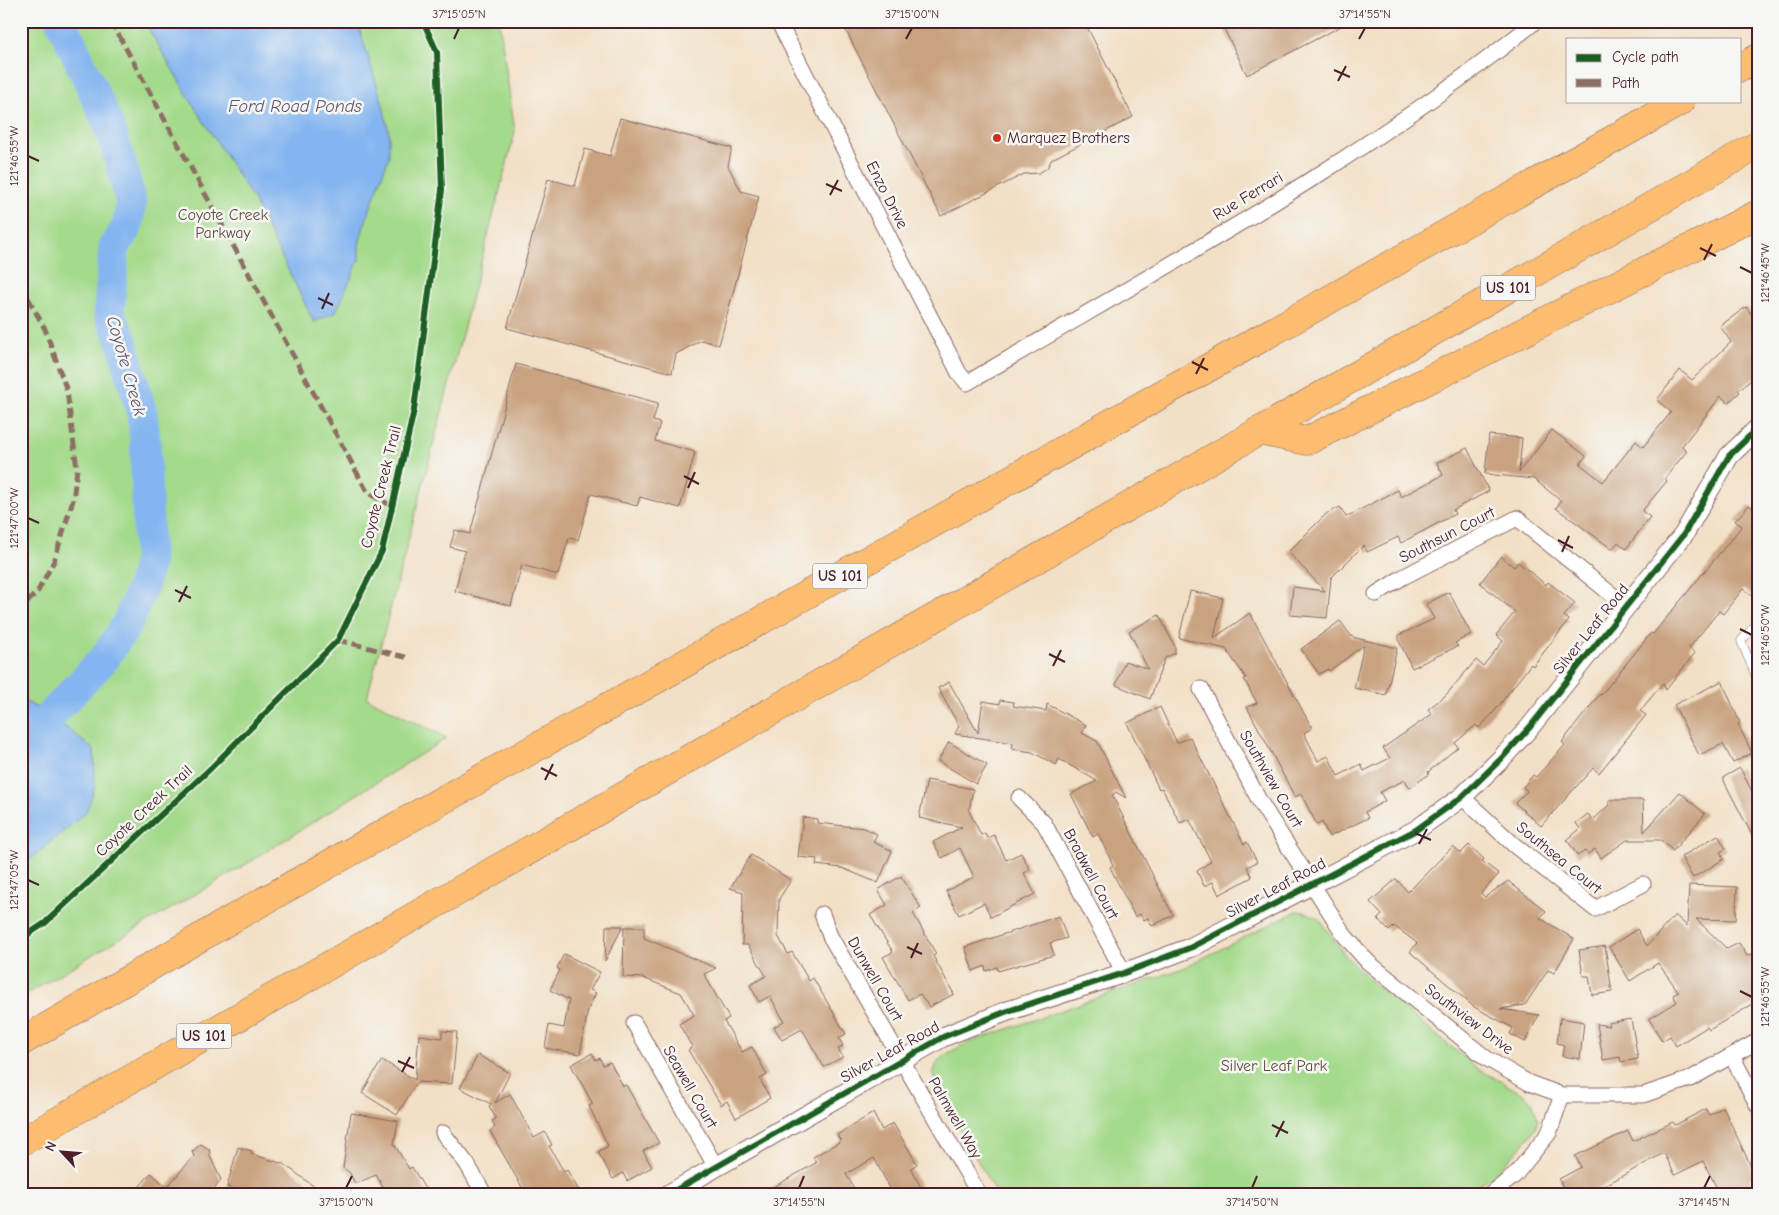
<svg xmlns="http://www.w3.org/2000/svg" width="1779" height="1215" font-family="'Comic Neue',sans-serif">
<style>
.green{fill:#a4da8b;stroke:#777c5b}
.water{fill:#84b5f0;stroke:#676a8e}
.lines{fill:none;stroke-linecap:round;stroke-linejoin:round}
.river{stroke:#84b5f0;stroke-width:31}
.building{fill:#c9a380}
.service-casing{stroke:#856361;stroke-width:9}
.minor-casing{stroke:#856361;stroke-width:17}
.tertiary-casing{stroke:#856361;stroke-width:21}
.motorway-casing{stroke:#856361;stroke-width:29}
.service{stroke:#fff;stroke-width:8}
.minor{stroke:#fff;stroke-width:15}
.tertiary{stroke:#fff;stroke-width:19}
.motorway{stroke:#fcbd6f;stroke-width:28}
.quiet{stroke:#8d6e63;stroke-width:5;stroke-dasharray:10 5;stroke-linecap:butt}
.cycleway-casing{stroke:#f6f6f2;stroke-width:9}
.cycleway{stroke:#1b5e20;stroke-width:6}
.ticks{fill:none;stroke:#4a1f2b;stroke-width:2}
.poi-dot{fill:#c8321e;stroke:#f6f6f2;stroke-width:2}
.labels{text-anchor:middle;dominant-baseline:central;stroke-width:5;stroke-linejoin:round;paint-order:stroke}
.shield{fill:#f6f6f2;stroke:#7e6067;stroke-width:1}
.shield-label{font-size:15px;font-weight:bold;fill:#4a1f2b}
.poi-label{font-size:16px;fill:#4a1f2b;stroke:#f6f6f2;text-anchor:start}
.street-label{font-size:16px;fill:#4a1f2b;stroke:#f6f6f2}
.park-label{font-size:16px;fill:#604e43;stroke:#f6f6f2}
.water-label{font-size:18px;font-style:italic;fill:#5e5470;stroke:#f6f6f2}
.neatline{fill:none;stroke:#4a1f2b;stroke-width:2}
.ticks-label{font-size:12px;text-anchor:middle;fill:#4a1f2b}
</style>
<rect width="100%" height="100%" fill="#f6f6f2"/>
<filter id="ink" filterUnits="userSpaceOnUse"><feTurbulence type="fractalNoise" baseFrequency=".02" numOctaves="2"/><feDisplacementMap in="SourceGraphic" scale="10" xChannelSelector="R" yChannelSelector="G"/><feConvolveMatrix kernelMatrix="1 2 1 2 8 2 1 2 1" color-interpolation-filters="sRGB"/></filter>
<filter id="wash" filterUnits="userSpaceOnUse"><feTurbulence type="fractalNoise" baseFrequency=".0096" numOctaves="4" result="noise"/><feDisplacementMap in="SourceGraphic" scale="20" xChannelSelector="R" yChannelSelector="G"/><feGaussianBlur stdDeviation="1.12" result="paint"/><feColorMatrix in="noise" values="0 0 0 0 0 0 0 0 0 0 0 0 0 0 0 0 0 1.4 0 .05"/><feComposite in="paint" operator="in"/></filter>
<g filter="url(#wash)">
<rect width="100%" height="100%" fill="#f2e0c6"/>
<path class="green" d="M21 21H499L515 132 367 698 447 738 240 868 21 997Z
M1297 911 1308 913 1319 919 1345 955 1374 984 1477 1068 1523 1094 1533 1103 1538 1120 1535 1129 1528 1139 1496 1173 1466 1194H996L935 1084 933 1073 938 1061 948 1053 970 1042 1181 969Z"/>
<path class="water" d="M144 21H357L383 105 389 133V156L364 226 359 245V260L336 312 314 322 252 197 195 108Z
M21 699 52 716 94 750 95 787 86 812 21 867Z"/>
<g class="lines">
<path class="river" d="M21 743 35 732 104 659 127 624 143 585 149 560 145 439 142 413 121 339 109 313 114 247 127 227 131 204 120 160 107 121 61 21"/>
</g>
<g id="blocks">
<path class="building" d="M841 21H1084L1133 117 1052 159 1047 168 1039 173 1024 174 941 216Z
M1220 21H1351L1247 75Z
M620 118 732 148 728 166 741 191 759 196 719 345 701 340 676 354 672 373 507 328 548 179 575 186 585 149 610 156Z
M1746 307 1758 322V375L1738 390 1740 392 1728 403 1721 396 1682 446 1687 451 1665 478 1667 481 1642 511 1650 517 1626 549 1618 542 1612 549 1556 508 1561 501 1534 479 1485 474 1489 435 1522 438 1519 472 1552 430 1586 456 1580 464 1603 482 1636 441 1643 447 1671 412 1657 400 1680 370 1692 380 1731 342 1720 326Z
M516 364 658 403 653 421 660 423 655 441 695 452 680 508 640 497 637 506 591 494 578 540 569 538 558 575 522 565 511 606 455 591 465 551 450 547 455 530 470 534Z
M1467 448 1489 491 1453 510 1455 514 1401 543 1398 537 1367 552 1364 545 1331 578 1327 618 1290 615 1293 587 1325 591 1288 552 1326 514 1340 507 1346 517 1398 490 1401 497 1443 475 1437 463Z
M1749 505 1755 510 1758 507V600L1743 589 1723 614 1719 611 1689 648 1695 653 1666 690 1663 683 1640 711 1646 715 1599 773 1593 768 1541 826 1515 803 1527 791 1523 787 1533 775 1536 777 1565 745 1562 742 1600 694 1601 695 1651 633 1653 634 1742 526 1735 521Z
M1501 556 1514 567 1518 562 1546 585 1548 582 1575 603 1564 616 1569 620 1533 666 1531 664 1493 713 1479 728 1476 725 1455 743 1458 747 1428 772 1429 774 1410 788 1405 780 1380 792 1385 801 1365 812 1368 818 1329 837 1322 822 1317 825 1301 794 1295 797 1247 707 1257 703 1244 679 1246 678 1226 649 1179 638 1190 591 1223 598 1214 638 1250 613 1312 728 1304 733 1318 761 1328 756 1338 776 1361 764 1364 771 1390 758 1383 748 1432 714 1428 709 1445 696 1476 660 1483 666 1503 641 1496 635 1515 612 1480 583Z
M1449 592 1471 634 1455 643 1458 646 1412 668 1399 641V635L1434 619 1426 604Z
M1159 615 1175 647V653L1165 658 1150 699 1116 685 1125 661 1148 669 1129 631Z
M1340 621 1352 637 1397 648 1386 695 1354 688 1364 645 1329 671 1328 669 1319 674 1301 649Z
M1722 681 1740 723 1738 724 1752 753 1733 763 1723 744 1699 755 1674 705Z
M949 682 978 733 983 701 1000 704V700L1014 702 1013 706 1046 711 1047 704 1086 725 1082 733 1097 741 1126 798 1116 792 1112 795 1173 915 1152 926 1148 918 1144 920 1140 914 1135 917 1110 867 1113 865 1098 834 1093 837 1071 794 1097 781 1059 759 1056 765 1032 752 1012 749 1013 743 955 734 959 726 938 688Z
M1160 707 1177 743 1190 737 1244 844 1247 842 1257 862 1247 867 1252 877 1219 895 1213 882 1204 886 1197 871 1211 861 1189 819 1180 823 1162 788 1159 789 1127 723Z
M949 742 987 765 976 784 938 761Z
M1740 768 1758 803V847L1724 781V777Z
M927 780 973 789 969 811 981 835 985 833 987 838 994 835 1006 860 1021 853 1030 870 1024 873 1035 894 991 917 984 903 959 915 946 891 974 877 960 848 942 858 933 842 962 827 919 818Z
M1680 792 1705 814 1673 851 1661 840H1627L1601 858 1595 849 1588 854 1585 851 1578 856 1567 840 1580 829 1576 823 1588 814 1593 820 1609 805V800H1643L1644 832Z
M803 817 817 819V823L864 828 877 834 873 842 892 851 878 883 842 868 816 865 817 859 798 857Z
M1718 835 1726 849 1720 852 1724 859 1693 878 1681 857Z
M1469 845 1484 859 1482 861 1499 874 1481 893 1485 897 1508 881 1546 911 1540 918 1574 939 1554 973 1548 970 1525 1005 1500 1009 1539 1015 1525 1042 1510 1034 1513 1028 1474 1007 1410 952 1417 943 1394 926 1389 931 1378 919 1382 915 1370 902 1396 879 1408 892 1453 846 1461 853Z
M751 855 791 880 779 899 778 936 788 954 792 952 809 981 813 978 846 1034 839 1038 843 1046 838 1049 843 1057 824 1067 802 1029 782 1040 774 1027 784 1021 770 996 759 1002 750 985 766 976 748 945H742L743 892 730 888Z
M901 876 921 908 913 913 936 954 933 956 954 994 929 1007 920 994 908 1000 883 957 893 952 870 915 887 905 878 890Z
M1689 885 1737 887 1736 920 1696 919 1727 949 1739 943 1747 956 1758 951V1001L1709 1030 1707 1027 1676 1046 1670 1036 1662 1041 1649 1019 1677 1002 1673 995 1679 992 1658 963 1630 981 1609 947 1637 929 1647 946 1675 915 1687 926Z
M1059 916 1067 938 1050 943 1054 955 998 971 997 967 986 971 985 966 973 971 965 947Z
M606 926H623L605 961Z
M624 927H644V938L716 968 704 974 729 1018 724 1021 742 1052 752 1047 767 1075 760 1079 770 1098 736 1118 727 1101 721 1105 688 1050 692 1047 679 1024 694 1015 681 993 643 978 623 977Z
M1605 946 1612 992 1592 995 1589 976H1583L1579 950Z
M564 954 600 972 590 990 596 993 588 1010 580 1054 545 1048 549 1025 564 1028 569 1000 550 990 560 970 557 968Z
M1560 1018 1584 1022 1580 1059 1562 1056 1564 1045 1557 1043Z
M1631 1019 1638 1059 1621 1062 1620 1057 1603 1060 1597 1024 1609 1026 1608 1023Z
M442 1031 457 1032 452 1084 417 1082 397 1115 362 1093 382 1060 415 1080 419 1035 442 1038Z
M592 1053 596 1060 600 1058 603 1065 610 1062 623 1086 626 1085 659 1143 643 1151 652 1167 627 1181 623 1173 613 1179 598 1152 608 1146 589 1106 593 1104 571 1065Z
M478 1055 510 1073 495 1103 510 1094 534 1138 545 1132 552 1145 549 1146 564 1172 567 1170 581 1194H527L523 1189 490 1131 495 1127 492 1121 496 1119 489 1106 491 1104 460 1088Z
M1723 1107 1755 1175 1750 1178 1758 1194H1720L1703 1161 1675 1175 1664 1153 1589 1194H1566L1559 1179 1581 1167 1575 1156 1628 1131 1633 1141 1673 1122 1675 1125 1706 1109 1709 1115Z
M351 1113 398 1121 394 1144 409 1169 412 1167 428 1194H387L376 1175 355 1184 350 1173 343 1168Z
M873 1113 882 1130 893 1123 917 1164 911 1168 924 1194H893L874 1158 846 1174 854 1188 845 1194H761L816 1163 813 1157 841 1141 837 1135Z
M201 1144 209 1149 210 1156 221 1180 209 1194H133L151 1173 167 1187 194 1156 192 1152Z
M238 1147 252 1151 251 1154 284 1164 324 1194H250L227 1187Z"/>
</g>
</g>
<g filter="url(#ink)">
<use href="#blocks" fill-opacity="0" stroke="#856361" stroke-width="1"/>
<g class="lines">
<g class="service-casing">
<path id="service" d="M1758 622 1741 641 1758 681"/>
</g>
<g class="minor-casing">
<path id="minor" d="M778 21 959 373 967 383C1160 269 1361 162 1536 21
M1376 594 1403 577 1517 518 1627 607
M1201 689 1260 802 1345 936 1368 962 1486 1058 1529 1083 1562 1095H1643L1690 1079 1758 1041
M1462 797 1514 845 1595 909 1643 884
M1019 798 1044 823 1124 973
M822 914 830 936 979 1194
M634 1023 716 1167
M1732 1056 1758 1106
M443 1133 467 1164 484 1194
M1491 1194 1515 1175 1549 1133 1562 1095"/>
</g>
<g class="tertiary-casing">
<path id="tertiary" d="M669 1194 943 1037 1005 1012 1124 973 1192 947 1416 830 1462 797 1501 759 1530 727 1684 534 1729 456 1758 428"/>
</g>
<g class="motorway-casing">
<path id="motorway" d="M1740 68 1758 58
M1258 431 1307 441 1758 214
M21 1042 232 919 1681 101
M21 1142 1758 145"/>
</g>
<use href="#service" class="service"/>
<use href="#minor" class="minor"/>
<use href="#tertiary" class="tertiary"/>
<use href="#motorway" class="motorway"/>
<path class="quiet" d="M111 21 368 493 392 506
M21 285 45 329 67 391 77 469 73 500 54 561 38 591 21 609
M338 640 409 658"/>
<g class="cycleway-casing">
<path id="cycleway" d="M21 939 45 923 211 768 338 640 382 551 414 410 442 190 437 52 423 21
M669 1194 943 1037 1005 1012 1124 973 1192 947 1416 830 1462 797 1501 759 1530 727 1684 534 1729 456 1758 428"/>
</g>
<use href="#cycleway" class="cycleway"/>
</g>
</g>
<path class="ticks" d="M454 39 459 28M906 39 912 28M1359 39 1365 28M1334 70 1350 77M1338 81 1346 66M28 156 39 161M826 184 842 191M830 195 838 180M1700 248 1716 256M1704 260 1712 244M1740 267 1752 273M318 298 333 305M322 309 329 293M1192 362 1208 370M1196 374 1204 358M684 476 699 484M688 488 695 472M28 518 39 523M1558 540 1573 548M1562 552 1569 536M175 590 191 598M179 602 187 586M1740 629 1752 635M1049 654 1065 662M1053 666 1061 650M541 768 557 776M545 780 553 764M1415 833 1431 840M1419 844 1427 829M28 880 39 885M907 947 922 954M911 958 918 943M1740 991 1752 997M398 1061 414 1068M402 1072 410 1057M1272 1125 1288 1133M1276 1137 1284 1121M346 1188 352 1176M799 1188 804 1176M1252 1188 1257 1176M1704 1188 1710 1176"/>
<circle class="poi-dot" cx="997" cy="138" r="5"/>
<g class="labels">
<g class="shield">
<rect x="1480.5" y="275.5" width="55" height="25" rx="4"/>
<rect x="812.5" y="563.5" width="55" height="25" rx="4"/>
<rect x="176.5" y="1023.5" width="55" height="25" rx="4"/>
</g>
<g class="shield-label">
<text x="1508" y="288">US 101</text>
<text x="840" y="576">US 101</text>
<text x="204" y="1036">US 101</text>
</g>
<g class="poi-label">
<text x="1007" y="138">Marquez Brothers</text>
</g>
<g class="street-label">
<text transform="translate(887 195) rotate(63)">Enzo Drive</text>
<text transform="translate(1248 196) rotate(-31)">Rue Ferrari</text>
<text transform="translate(381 487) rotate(-76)">Coyote Creek Trail</text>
<text transform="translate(1447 535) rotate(-27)">Southsun Court</text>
<text transform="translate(1591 629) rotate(-51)">Silver Leaf Road</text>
<text transform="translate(1271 779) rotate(60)">Southview Court</text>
<text transform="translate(144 811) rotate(-43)">Coyote Creek Trail</text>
<text transform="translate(1559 858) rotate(39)">Southsea Court</text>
<text transform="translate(1091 874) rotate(62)">Bradwell Court</text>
<text transform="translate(1276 888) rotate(-28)">Silver Leaf Road</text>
<text transform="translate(875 979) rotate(60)">Dunwell Court</text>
<text transform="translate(1469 1019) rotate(37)">Southview Drive</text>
<text transform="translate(890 1052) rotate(-29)">Silver Leaf Road</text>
<text transform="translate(690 1087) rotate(60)">Seawell Court</text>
<text transform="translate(955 1118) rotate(60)">Palmwell Way</text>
</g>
<g class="park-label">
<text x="223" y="215">Coyote Creek<tspan x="223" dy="18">Parkway</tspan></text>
<text x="1274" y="1066">Silver Leaf Park</text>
</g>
<g class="water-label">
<text x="295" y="106">Ford Road Ponds</text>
<text transform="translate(126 366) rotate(74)">Coyote Creek</text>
</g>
</g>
<rect width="1779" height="1215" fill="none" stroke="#f6f6f2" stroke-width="55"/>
<rect x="1566" y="38" width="175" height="65" fill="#f6f6f2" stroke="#b1a0a2"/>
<rect x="1576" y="54" width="25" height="8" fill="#1b5e20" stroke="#b1a0a2"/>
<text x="1612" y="62" font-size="15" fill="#4a1f2b">Cycle path</text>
<rect x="1576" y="79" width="25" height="8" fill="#8d6e63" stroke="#b1a0a2"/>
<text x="1612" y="88" font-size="15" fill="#4a1f2b">Path</text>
<g transform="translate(62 1152) rotate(296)" stroke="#f6f6f2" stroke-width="4" paint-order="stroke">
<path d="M0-4L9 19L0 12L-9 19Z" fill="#4a1f2b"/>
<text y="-8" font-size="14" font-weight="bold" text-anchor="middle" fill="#4a1f2b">N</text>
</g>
<rect x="28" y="28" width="1724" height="1160" class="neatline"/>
<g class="ticks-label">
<text x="459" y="18">37°15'05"N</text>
<text x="912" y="18">37°15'00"N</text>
<text x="1365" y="18">37°14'55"N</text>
<text transform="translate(14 156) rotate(-90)" y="4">121°46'55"W</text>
<text transform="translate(1765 273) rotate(-90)" y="4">121°46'45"W</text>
<text transform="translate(14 518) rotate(-90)" y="4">121°47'00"W</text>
<text transform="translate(1765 635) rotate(-90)" y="4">121°46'50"W</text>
<text transform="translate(14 880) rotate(-90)" y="4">121°47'05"W</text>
<text transform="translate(1765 997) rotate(-90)" y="4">121°46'55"W</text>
<text x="346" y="1206">37°15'00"N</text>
<text x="799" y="1206">37°14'55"N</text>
<text x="1252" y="1206">37°14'50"N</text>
<text x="1704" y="1206">37°14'45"N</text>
</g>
</svg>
